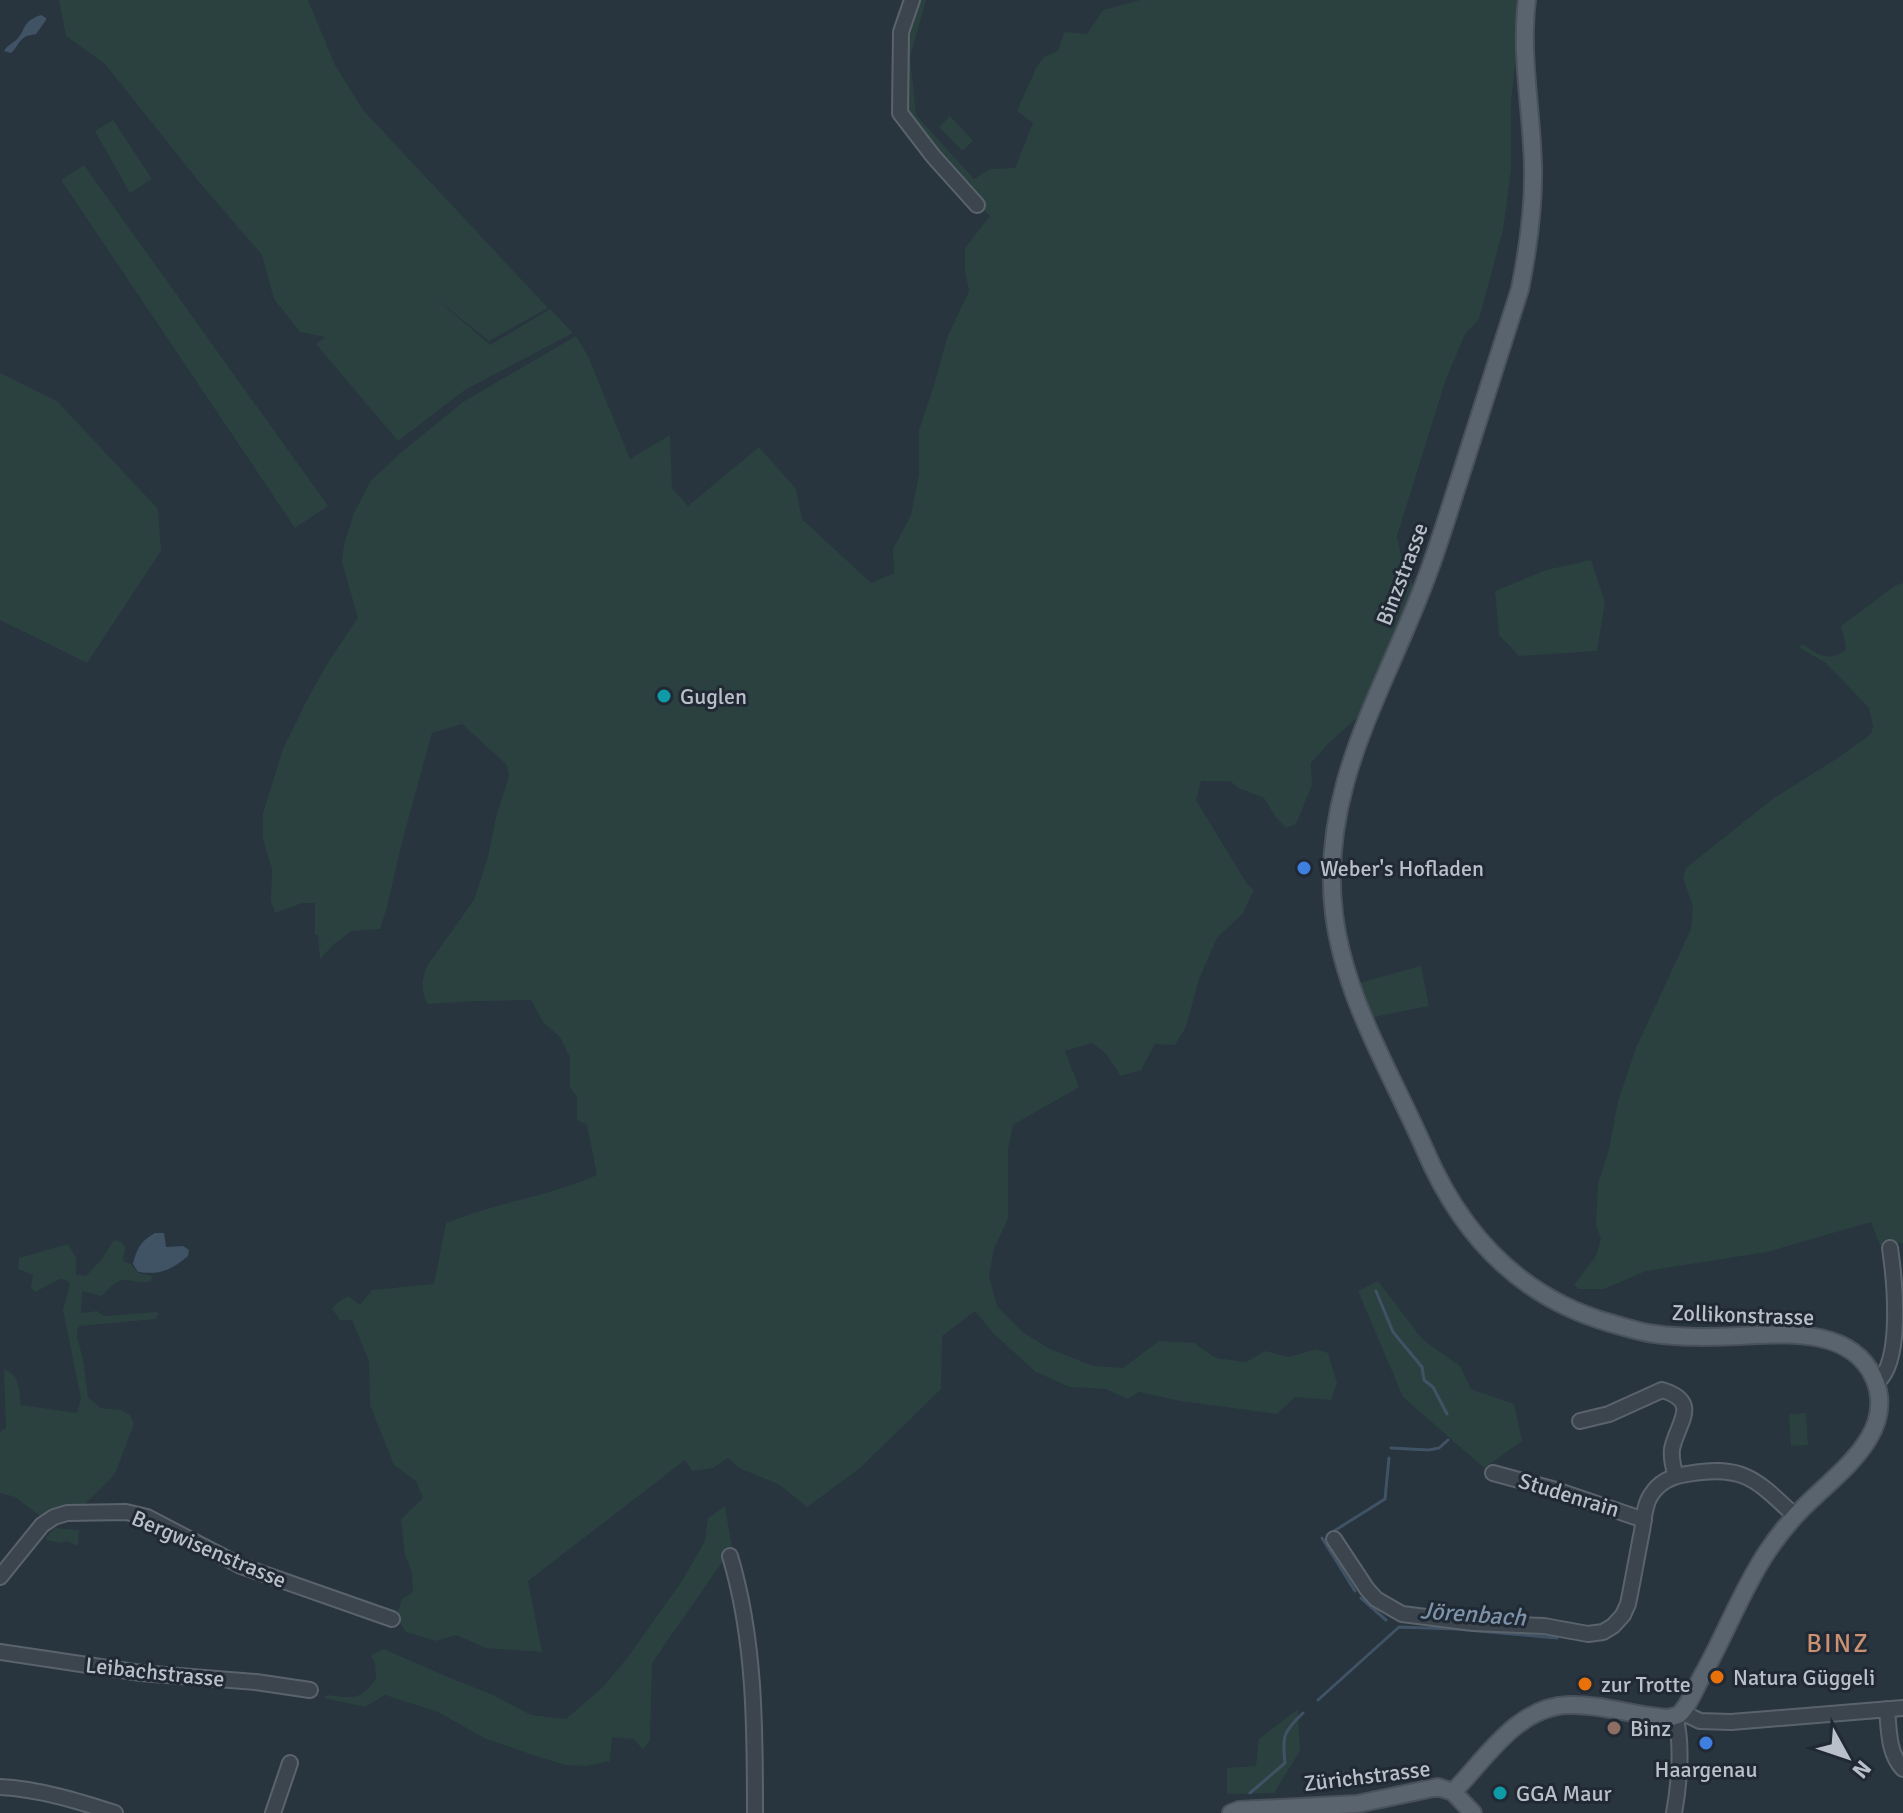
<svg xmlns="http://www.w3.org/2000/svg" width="1903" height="1813" font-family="Signika,sans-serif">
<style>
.green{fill:#2b4140}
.water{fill:#405365}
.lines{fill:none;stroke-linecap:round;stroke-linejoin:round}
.stream{stroke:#405365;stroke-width:3}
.minor-casing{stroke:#5a636c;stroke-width:18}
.major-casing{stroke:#49515b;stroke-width:20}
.minor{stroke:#3c454e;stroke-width:14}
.major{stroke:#5a646e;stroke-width:16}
.culture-dot{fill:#0f9aa8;stroke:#212a34;stroke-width:3}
.shop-dot{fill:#3f7fe0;stroke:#212a34;stroke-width:3}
.food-dot{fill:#e8710a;stroke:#212a34;stroke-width:3}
.education-dot{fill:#8d6e63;stroke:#212a34;stroke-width:3}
.labels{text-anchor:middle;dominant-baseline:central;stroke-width:6;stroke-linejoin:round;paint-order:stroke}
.street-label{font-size:22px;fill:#b9c0c9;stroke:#212a34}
.poi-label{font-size:22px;fill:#b9c0c9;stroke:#212a34;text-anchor:start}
.water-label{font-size:24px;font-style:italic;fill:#7d93a9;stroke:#212a34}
.quarter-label{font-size:26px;letter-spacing:2px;fill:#cb9172;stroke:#212a34}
</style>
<rect width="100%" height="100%" fill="#28343e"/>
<path class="green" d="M59 0H308L335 65 363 110 548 308 489 341 437 299 490 345 550 309 573 333 465 390 398 441 316 344 325 337 300 332 274 299 262 255 200 183 105 64 66 36Z
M912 0H926L910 57 916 115 974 179 990 169 1015 168 1033 123 1017 111 1036 68 1044 57 1058 51 1064 32 1087 34 1103 10 1140 0H1518L1516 55 1511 102V170L1503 230 1479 319 1465 334 1446 379 1397 536 1403 565 1415 590 1360 715 1329 743 1311 763 1312 785 1296 824 1286 828 1276 817 1264 798 1238 788 1230 781H1201L1196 800 1247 884 1254 890 1243 913 1217 938 1199 979 1186 1027 1175 1045 1155 1044 1141 1070 1121 1076 1105 1053 1092 1043 1065 1051 1079 1087 1013 1125 1008 1149V1219L994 1248 989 1276 997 1306 1024 1333 1050 1349 1093 1366 1123 1368 1159 1341 1194 1343 1216 1358 1246 1362 1265 1351 1289 1357 1316 1349 1328 1353 1337 1383 1331 1400 1295 1397 1277 1414 1180 1401 1139 1392 1128 1399 1105 1389 1070 1387 1036 1372 994 1334 975 1311 942 1336 941 1389 859 1469 807 1507 780 1485 739 1468 728 1458 713 1468 692 1471 685 1460 528 1581 542 1652 486 1648 456 1635 436 1641 406 1632 396 1617 402 1599 413 1592 412 1573 405 1555 401 1519 423 1498 416 1481 394 1465 370 1405 369 1361 352 1320H340L332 1309 338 1302 348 1296 360 1305 372 1290 434 1284 446 1223C495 1203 549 1196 597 1175L587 1125 577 1120V1097L570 1087V1057L560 1037 543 1022 531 1000 477 1001 428 1004C420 992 422 978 427 966L474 900 488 857 496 817 509 776 507 765 462 724 432 733 402 842 387 907 380 929 352 931 334 944 320 959 318 935H315V903H302L275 913 271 901 272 869 263 839V813L283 749 306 702 327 664 358 618 342 562 344 544 354 513 370 482 399 454 463 402 576 336 588 356 630 459 670 435 672 488 688 506 759 447 796 489 802 519 871 583 894 573 893 549 911 515 919 474V430L934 385 947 338 969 291 965 271V248L990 216 977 205 900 113V56Z
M950 116 973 141 962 151 939 127Z
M113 120 152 179 130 193 95 131Z
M84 165 328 506 295 528 61 180Z
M0 373 57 401 158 509 161 551 87 663 0 620Z
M1591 560 1605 602 1597 651 1519 656 1499 635 1495 591 1546 570Z
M1903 583V1243L1880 1245 1871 1222 1767 1252 1646 1271 1604 1289H1578L1574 1285 1596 1256 1601 1239 1596 1226 1598 1184 1609 1149 1618 1101 1636 1048 1691 929 1693 907 1683 877 1686 868 1774 798 1836 759 1871 734 1873 726 1869 708 1826 663 1800 648 1802 644C1820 655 1826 662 1845 651L1846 645 1841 626 1896 585Z
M1421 966 1429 1006 1369 1018 1355 984Z
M114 1240 122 1242 125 1247 123 1261 131 1264 138 1273 152 1276 151 1281C138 1285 134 1279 124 1280 116 1280 107 1291 101 1296L82 1291 81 1313 97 1311 104 1316 157 1312 159 1314 155 1319 80 1326 77 1330V1337L83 1359 88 1397 100 1408 121 1410 130 1415 134 1424 115 1474 79 1510 44 1519 15 1497 0 1493V1432L6 1428 4 1369C20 1375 19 1389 21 1405L77 1413 81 1399 63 1310 70 1284 66 1280 60 1279 35 1292 31 1287 33 1275 18 1269 19 1258 68 1244 76 1258V1275L86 1276 101 1260Z
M1378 1281 1423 1340 1460 1366 1471 1389 1514 1404 1522 1441 1484 1468 1403 1397 1358 1291Z
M1806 1413 1808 1445 1791 1446 1789 1414Z
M725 1506 732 1548 652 1663 650 1740 643 1749 633 1739 612 1737 610 1761 587 1766 565 1765 527 1753 484 1738 438 1712 385 1695 365 1707 324 1698 327 1695C353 1698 360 1701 376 1679L375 1663 371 1655 384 1649 448 1677 493 1695 531 1715 566 1719 604 1686 628 1657 682 1581 705 1541 708 1518Z
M55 1528 79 1530 78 1546 67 1541 61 1543 47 1540 46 1537Z
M1298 1709 1300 1751 1274 1793 1227 1794V1768L1256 1766 1259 1739Z"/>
<path class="water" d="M41 15 46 18V20L36 34C33 35 30 35 27 36 19 39 17 48 11 53L4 51C7 46 11 44 15 41 27 31 20 22 41 15Z
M155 1233H164L166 1247 183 1246 189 1250 188 1256C171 1270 161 1275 138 1272L133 1264C137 1248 141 1241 155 1233Z"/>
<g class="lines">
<path class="stream" d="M1376 1291 1393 1332 1422 1367 1424 1380 1433 1387 1447 1414
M1391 1448 1429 1450 1439 1448 1448 1440
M1334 1531 1385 1499 1389 1458
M1322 1538 1355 1591
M1361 1598 1386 1620
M1318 1700 1399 1627 1456 1629 1557 1638
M1250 1793 1285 1763C1282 1736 1283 1732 1303 1713"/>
<g class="minor-casing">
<path id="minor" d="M912 0 901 32 900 113 933 156 977 205
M1876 1383C1903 1364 1895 1282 1890 1248
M1580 1421 1609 1414 1662 1390C1702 1402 1677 1423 1672 1449 1671 1458 1673 1467 1676 1476
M1493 1473 1556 1490 1644 1520
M1334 1539 1367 1589 1376 1599 1402 1614 1474 1623 1544 1626 1588 1634 1603 1632 1613 1626 1623 1615 1628 1604C1633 1580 1637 1556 1642 1531 1644 1520 1644 1505 1651 1495 1659 1482 1672 1476 1687 1474 1743 1464 1756 1479 1795 1516
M730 1556C755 1639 755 1727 755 1813
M0 1577 42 1525 54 1517 67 1513 126 1512 147 1517 241 1566 392 1619
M0 1652 141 1673 256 1682 310 1690
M1887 1709C1889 1730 1888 1753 1903 1769
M1681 1712 1700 1721 1731 1722 1903 1708
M0 1787C39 1789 78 1801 115 1813
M273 1813 290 1763
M1674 1813C1679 1786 1683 1742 1675 1717"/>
</g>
<g class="major-casing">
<path id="major" d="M1453 1792C1485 1760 1517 1706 1569 1705 1602 1704 1635 1716 1668 1718 1677 1715 1678 1717 1684 1709 1691 1700 1696 1687 1702 1676 1725 1636 1741 1591 1767 1552 1779 1534 1793 1517 1809 1502 1842 1470 1897 1431 1874 1378 1851 1327 1785 1334 1739 1336 1712 1337 1683 1338 1655 1334 1639 1332 1625 1327 1610 1323 1519 1297 1461 1234 1425 1150 1391 1072 1345 1000 1334 914 1319 790 1382 695 1424 584 1439 546 1450 507 1463 468 1482 409 1501 349 1520 289 1528 249 1534 208 1533 167 1532 111 1520 56 1527 0
M1231 1813 1239 1810 1357 1804 1438 1787 1453 1792 1473 1813"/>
</g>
<use href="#minor" class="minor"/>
<use href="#major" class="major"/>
</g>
<g class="culture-dot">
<circle cx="664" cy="696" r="8"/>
<circle cx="1500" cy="1793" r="8"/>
</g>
<g class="shop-dot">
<circle cx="1304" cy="868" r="8"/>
<circle cx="1706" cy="1743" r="8"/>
</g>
<g class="food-dot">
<circle cx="1717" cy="1677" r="8"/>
<circle cx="1585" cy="1684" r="8"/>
</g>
<circle class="education-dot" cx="1614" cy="1728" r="8"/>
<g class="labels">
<g class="street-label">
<text transform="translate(1402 574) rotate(-69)">Binzstrasse</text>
<text transform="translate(1743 1315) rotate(2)">Zollikonstrasse</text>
<text transform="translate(1569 1495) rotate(17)">Studenrain</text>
<text transform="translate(209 1549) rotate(23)">Bergwisenstrasse</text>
<text transform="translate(155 1672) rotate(6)">Leibachstrasse</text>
<text transform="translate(1367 1776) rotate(-7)">Zürichstrasse</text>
</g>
<g class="poi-label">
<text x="680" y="696">Guglen</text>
<text x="1320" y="868">Weber's Hofladen</text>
<text x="1733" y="1677">Natura Güggeli</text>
<text x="1601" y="1684">zur Trotte</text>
<text x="1630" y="1728">Binz</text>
<text x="1706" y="1769" text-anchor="middle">Haargenau</text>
<text x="1516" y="1793">GGA Maur</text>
</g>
<g class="water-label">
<text transform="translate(1473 1614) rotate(4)">Jörenbach</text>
</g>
<g class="quarter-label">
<text x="1838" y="1644">BINZ</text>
</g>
</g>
<g transform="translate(1847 1757) rotate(130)" stroke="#212a34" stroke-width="6" paint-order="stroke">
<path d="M0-6L14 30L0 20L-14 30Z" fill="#b9c0c9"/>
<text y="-12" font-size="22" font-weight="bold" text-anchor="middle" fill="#b9c0c9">N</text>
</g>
</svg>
